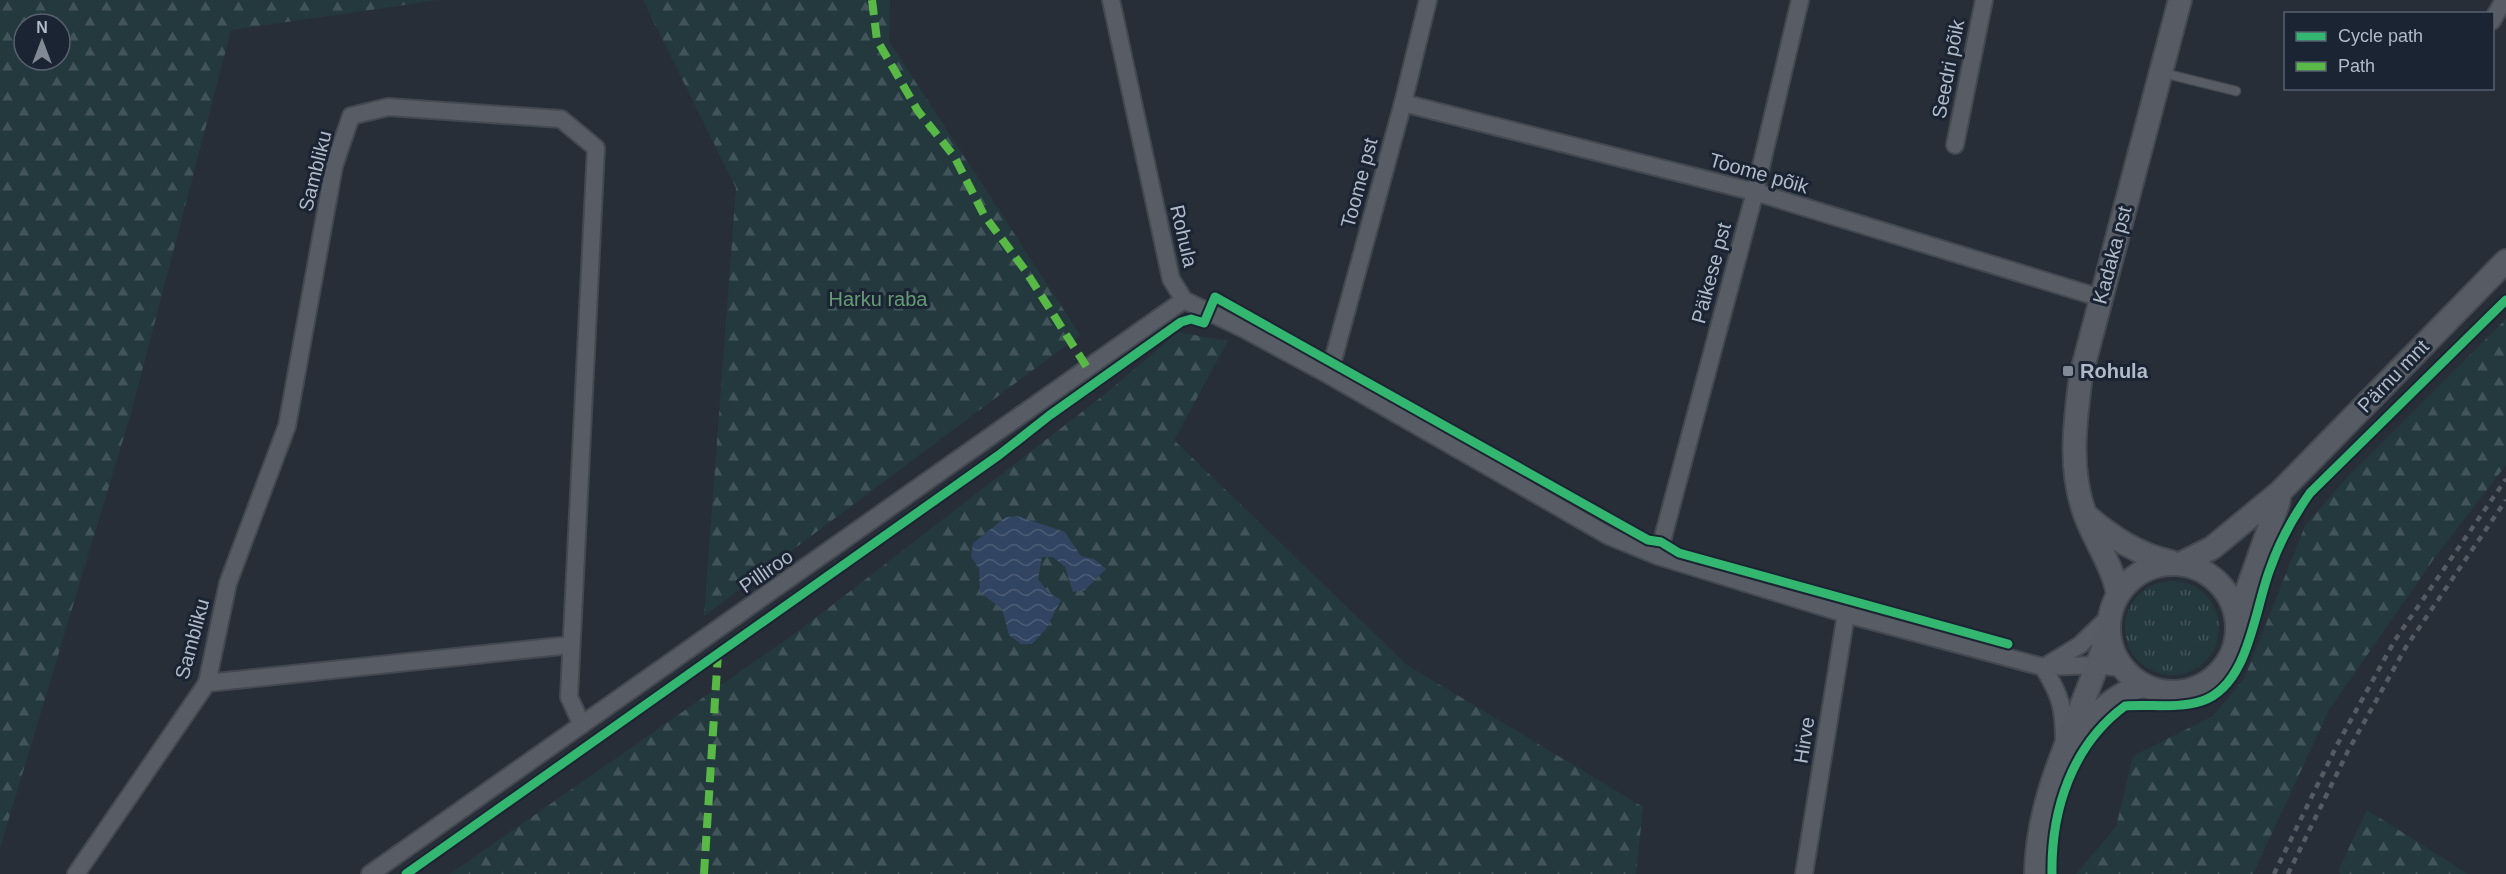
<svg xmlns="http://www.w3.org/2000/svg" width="2506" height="874" font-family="Helvetica,sans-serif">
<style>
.grass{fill:url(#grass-tufts)}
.forest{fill:url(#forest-firs);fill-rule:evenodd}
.water{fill:url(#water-waves)}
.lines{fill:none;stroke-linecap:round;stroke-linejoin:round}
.lane-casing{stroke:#444951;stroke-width:11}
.street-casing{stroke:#444951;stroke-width:20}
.secondary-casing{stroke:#444951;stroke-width:26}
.lane{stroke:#585d65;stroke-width:8}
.street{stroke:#585d65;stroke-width:16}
.secondary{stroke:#575b63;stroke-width:22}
.rail{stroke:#565b63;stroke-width:4.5;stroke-dasharray:6 6;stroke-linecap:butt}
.quiet{stroke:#58b947;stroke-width:8;stroke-dasharray:15 8;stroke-linecap:butt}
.cycleway-casing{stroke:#1b2433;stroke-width:13}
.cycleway{stroke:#33b770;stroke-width:9}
.poi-dot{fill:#818996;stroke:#1b2433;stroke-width:2}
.labels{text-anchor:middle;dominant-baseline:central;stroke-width:6;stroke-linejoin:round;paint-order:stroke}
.street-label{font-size:20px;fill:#b1bac9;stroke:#1b2433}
.park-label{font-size:20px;fill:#669c74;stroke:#1b2433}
.poi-label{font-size:20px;font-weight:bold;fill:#b1bac9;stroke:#1b2433;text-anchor:start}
</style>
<defs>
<pattern id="grass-tufts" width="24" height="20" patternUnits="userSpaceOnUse" patternTransform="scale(1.5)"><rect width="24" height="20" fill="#24393e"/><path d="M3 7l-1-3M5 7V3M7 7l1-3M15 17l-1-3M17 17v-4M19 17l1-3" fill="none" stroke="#415459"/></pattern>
<pattern id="forest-firs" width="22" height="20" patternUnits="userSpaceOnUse" patternTransform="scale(1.5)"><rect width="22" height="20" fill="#24393e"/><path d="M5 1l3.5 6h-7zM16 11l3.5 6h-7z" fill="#415459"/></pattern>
<pattern id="water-waves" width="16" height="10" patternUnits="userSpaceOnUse" patternTransform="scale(1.5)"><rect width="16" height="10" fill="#314461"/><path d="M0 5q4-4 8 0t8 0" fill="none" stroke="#4c5d76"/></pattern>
</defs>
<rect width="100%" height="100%" fill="#272e38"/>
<path class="grass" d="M2125 628a47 47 0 1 1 94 0a47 47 0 1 1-94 0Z"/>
<path class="forest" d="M0 0H439L231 30 131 413 0 848ZM24 24H60V60H24Z
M643 0H890L889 41 1080 335 704 616 736 188Z
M2506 319V465L2435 557 2329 710 2253 874H2076L2116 827 2133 756 2213 716 2244 679 2305 526 2350 474Z
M1178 332 1228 341 1174 440 1407 665 1643 807 1636 874H450L800 630 1109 391Z
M2367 810 2468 874H2340L2339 869Z"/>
<path class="water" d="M1017 516 1065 532 1081 556 1094 559 1106 569 1085 590 1073 592 1065 567 1053 557H1042L1038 579 1048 592 1061 600 1046 629 1032 644H1021L1009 635 1002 609 980 592 979 568 971 557 973 543 1006 517Z"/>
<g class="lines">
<g class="lane-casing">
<path id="lane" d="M2163 73 2236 91"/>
</g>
<g class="street-casing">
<path id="street" d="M1111 0 1171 279 1184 300 1244 329 1329 375 1609 536 1658 556 1846 614 2043 667 2098 665 2122 668
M2492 21 2504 0
M1403 103 1755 192 2101 298
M1955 145 1984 0
M1329 375 1403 103 1428 0
M1658 556 1755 192 1800 0
M2043 667C2061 696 2064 708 2064 742
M2044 667 2080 645 2109 617
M207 683 571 645
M76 874 207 683 228 583 287 426 334 166 351 116 388 107 561 119 596 148 569 697 582 725
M370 874 1184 300
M1804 874 1846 614"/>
</g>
<g class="secondary-casing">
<path id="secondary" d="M2088 517C2114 539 2138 554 2171 562
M2109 628a64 64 0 1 1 128 0a64 64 0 1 1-128 0Z
M2180 564 2212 548 2280 492 2506 261
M2118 594C2113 567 2096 543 2086 517 2068 470 2075 423 2081 375L2180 0
M2237 619 2278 503 2280 492
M2075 738C2096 715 2113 694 2144 685
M2036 874C2037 788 2084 713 2108 633"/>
</g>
<use href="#lane" class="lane"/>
<use href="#street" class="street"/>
<use href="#secondary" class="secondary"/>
<path class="rail" d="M2274 874 2337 745 2395 640 2506 479
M2288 874 2348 751 2406 647 2506 500"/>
<path class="quiet" d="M872 0 877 40 918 111 954 156 984 215 1025 270 1088 369
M704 874 718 653"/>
<g class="cycleway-casing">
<path id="cycleway" d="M406 874 999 455 1050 415 1181 322 1191 319 1204 323 1215 297 1648 540 1661 542 1679 553 2008 644
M2052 874C2051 810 2072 745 2125 706 2150 704 2177 709 2202 701 2249 685 2254 611 2270 569 2280 540 2293 517 2310 493L2506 300"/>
</g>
<use href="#cycleway" class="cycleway"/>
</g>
<rect class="poi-dot" x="2062" y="365" width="12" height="12" rx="3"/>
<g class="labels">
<g class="street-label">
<text transform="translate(1948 69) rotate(-79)">Seedri põik</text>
<text transform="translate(315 171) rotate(-76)">Sambliku</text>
<text transform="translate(1759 173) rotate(16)">Toome põik</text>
<text transform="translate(1359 183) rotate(-75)">Toome pst</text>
<text transform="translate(1184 236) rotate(77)">Rohula</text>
<text transform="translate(2112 255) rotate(-75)">Kadaka pst</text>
<text transform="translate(1711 273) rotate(-75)">Päikese pst</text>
<text transform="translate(2393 376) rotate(-46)">Pärnu mnt</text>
<text transform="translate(766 571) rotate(-35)">Pilliroo</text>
<text transform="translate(192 639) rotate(-75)">Sambliku</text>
<text transform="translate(1804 740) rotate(-81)">Hirve</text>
</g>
<g class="park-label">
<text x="878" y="299">Harku raba</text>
</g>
<g class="poi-label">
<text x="2080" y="371">Rohula</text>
</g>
</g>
<rect x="2284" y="12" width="210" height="78" fill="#1b2433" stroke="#57606f" stroke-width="1.5"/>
<rect x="2296" y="32" width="30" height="9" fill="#33b770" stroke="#57606f" stroke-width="1.5"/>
<text x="2338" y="42" font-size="18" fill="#b1bac9">Cycle path</text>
<rect x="2296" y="62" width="30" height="9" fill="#58b947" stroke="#57606f" stroke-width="1.5"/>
<text x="2338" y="72" font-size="18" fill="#b1bac9">Path</text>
<g transform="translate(42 42)"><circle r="28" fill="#1b2433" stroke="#57606f" stroke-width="1.5"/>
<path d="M0-4.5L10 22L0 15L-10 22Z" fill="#818996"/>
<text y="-9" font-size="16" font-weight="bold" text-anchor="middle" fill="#b1bac9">N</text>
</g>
</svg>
